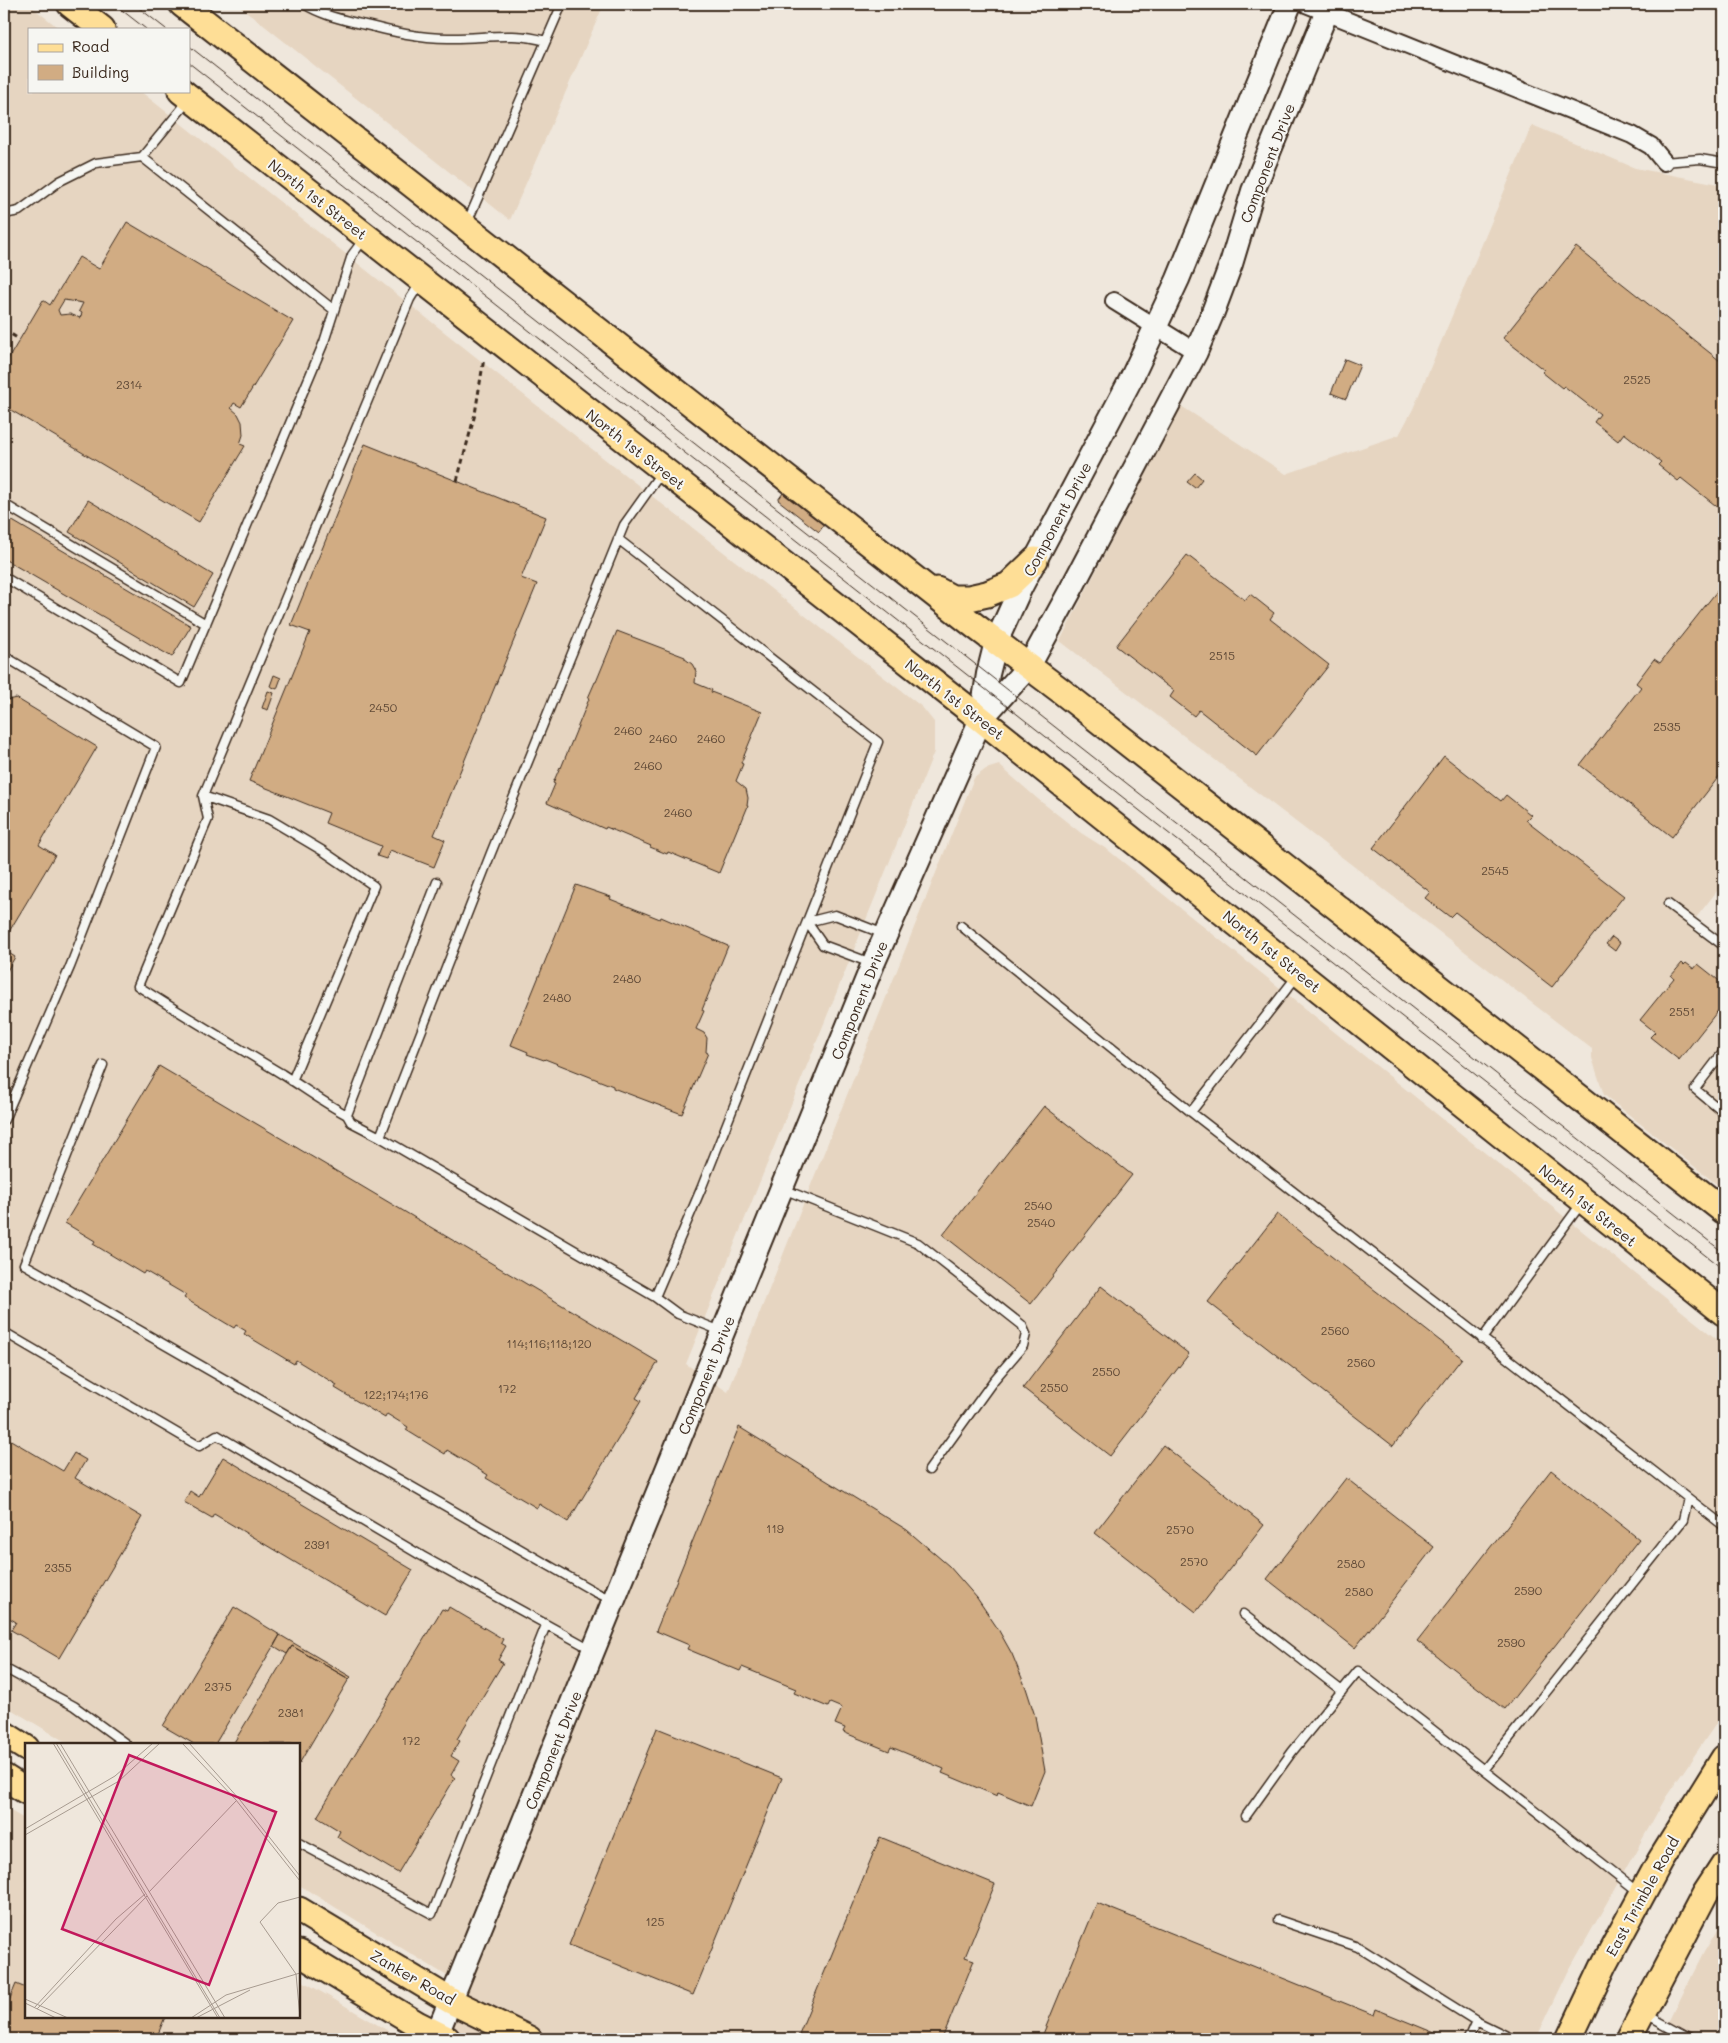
<svg xmlns="http://www.w3.org/2000/svg" width="1728" height="2043" font-family="Mali,sans-serif">
<style>
.built{fill:#e6d5c1}
.building{fill:#d1ac83;stroke:#3b2a1e;fill-rule:evenodd}
.lines{fill:none;stroke-linecap:round;stroke-linejoin:round}
.lane-casing{stroke:#3b2a1e;stroke-width:11}
.street-casing{stroke:#3b2a1e;stroke-width:20}
.secondary-casing{stroke:#3b2a1e;stroke-width:26}
.primary-casing{stroke:#3b2a1e;stroke-width:29}
.path{stroke:#3b2a1e;stroke-width:3;stroke-dasharray:5 4;stroke-linecap:butt}
.lane{stroke:#f6f6f2;stroke-width:8}
.street{stroke:#f6f6f2;stroke-width:16}
.secondary{stroke:#f6f6f2;stroke-width:22}
.primary{stroke:#fede96;stroke-width:25}
.tram{stroke:#3b2a1e;stroke-width:1}
.labels{text-anchor:middle;dominant-baseline:central;stroke-width:4;stroke-linejoin:round;paint-order:stroke}
.number-label{font-size:12px;fill:#604a37}
.street-label{font-size:15px;fill:#3b2a1e;stroke:#f6f6f2}
.inset-road{fill:none;stroke:#a79b90;stroke-width:1}
.view{fill:#c2185b;fill-opacity:0.15;stroke:#c2185b;stroke-width:2.5}
.inset-edge{fill:none;stroke:#3b2a1e;stroke-width:2.5}
</style>
<rect width="100%" height="100%" fill="#efe7dc"/>
<filter id="ink" filterUnits="userSpaceOnUse"><feTurbulence type="fractalNoise" baseFrequency=".02" numOctaves="2"/><feDisplacementMap in="SourceGraphic" scale="10" xChannelSelector="R" yChannelSelector="G"/><feConvolveMatrix kernelMatrix="1 2 1 2 8 2 1 2 1" color-interpolation-filters="sRGB"/></filter>
<g filter="url(#ink)">
<path class="built" d="M4 4H28L60 29H29V91H140L616 468 922 707 934 722V752L686 1364 728 1392 974 778 986 769 999 765 1039 800 1081 833 1108 850 1724 1345V1712L1666 1797 1568 1972 1536 2039H443L465 1987 299 1885V1744H69L4 1705Z
M237 4H604L510 220Z
M1532 125 1635 168 1724 185V882L1692 923 1724 946V1190L1604 1095 1592 1058V1049L1060 641 1181 406 1286 474 1399 435 1413 409Z
M4 1807 26 1820V2017H299V1979L402 2039H4Z
M1724 1918V2039H1660L1703 1954Z"/>
<path class="building" d="M127 222 293 321 241 407 234 403 231 408 238 414 242 422 243 435 240 444 245 446 199 522 4 406V366L43 300 50 305 79 257 99 269ZM64 300 83 303 79 311 82 313 80 318 70 314 60 315 58 310Z
M1576 247 1724 364V504L1720 509 1681 478 1678 481 1658 465 1661 462 1624 433 1618 441 1594 422 1600 414 1564 386 1562 388 1542 372 1544 370 1503 338Z
M1345 359 1360 365 1346 399 1331 393Z
M365 444 546 517 521 578 537 584 434 835 445 840 434 867 390 850 386 859 377 856 381 846 325 823 329 813 249 781 310 632 291 625Z
M1195 473 1202 479 1195 488 1187 482Z
M783 493 824 525 819 532 778 500Z
M88 500 213 575 194 607 69 532Z
M4 516 191 626 172 657 4 559Z
M1187 555 1245 600 1250 594 1274 613 1270 619 1329 665 1257 756 1199 710 1194 716 1170 697 1174 691 1116 646Z
M1721 586 1724 589V770L1672 837 1580 765 1641 687 1636 683 1654 659 1660 663Z
M617 631 685 657V659L692 664 696 671 695 683 712 690 711 692 762 712 741 763 743 764 736 781 746 789 748 798 747 806H748L741 823 740 822 719 873 668 852 667 854 650 847 651 846 606 827 605 829 547 803 555 784 553 783 560 767 561 768 589 699 588 698 595 682H596Z
M274 675 281 678 277 689 270 686Z
M268 691 274 693 268 710 262 708Z
M16 698 97 747 39 845 55 855 4 940V701Z
M1444 756 1501 801 1506 795 1531 815 1526 820 1624 896 1552 987 1455 912 1450 917 1425 898 1430 892 1373 848Z
M576 885 611 897 610 899 660 919 661 917 728 946 702 1010 704 1011 696 1029 704 1033 707 1038 706 1052 708 1053 682 1114 613 1088V1086L545 1059 544 1060 527 1054 528 1052 511 1045Z
M1612 937 1620 943 1615 951 1606 944Z
M4 950 15 957 4 976Z
M1682 963 1684 965 1686 963 1694 969 1698 964 1722 983 1720 986 1724 989V1003L1679 1060 1650 1037 1655 1032 1640 1020 1674 978 1671 976Z
M159 1066 658 1362 636 1398 641 1401 568 1522 539 1504 537 1508 486 1478 488 1475 447 1450 445 1454 406 1430 408 1427 387 1414 385 1418 335 1388 337 1385 296 1360 294 1364 244 1334 246 1331 236 1325 234 1328 184 1298 186 1295 145 1271 143 1274 93 1244 95 1241 65 1223Z
M1044 1106 1132 1175 1031 1304 943 1235Z
M1277 1214 1462 1358 1393 1446 1208 1302Z
M1101 1286 1189 1354 1110 1456 1023 1388Z
M739 1427 907 1530 949 1566 977 1598 998 1629 1012 1654 1026 1688 1035 1716 1045 1771 1031 1806 998 1792 997 1796 942 1773 944 1769 891 1747 889 1751 843 1732 845 1728 835 1724 842 1708 830 1703 828 1707 794 1693 796 1689 742 1667 740 1671 687 1649 689 1645 656 1631Z
M4 1436 63 1471 74 1453 86 1460 75 1478 142 1517 59 1658 11 1630 16 1622 4 1615Z
M1163 1445 1264 1525 1196 1612 1095 1533Z
M223 1457 413 1570 385 1616 214 1514 212 1518 184 1502 190 1491 199 1497Z
M1551 1470 1639 1539 1505 1709 1417 1641Z
M1346 1478 1434 1547 1355 1648 1267 1579Z
M234 1607 280 1635 215 1744H194L163 1726Z
M449 1607 503 1639 501 1643 506 1646 498 1660 503 1663 457 1739 460 1741 451 1756 459 1761 451 1775 455 1778 398 1873 337 1837 340 1831 317 1817 442 1609 447 1611Z
M280 1635 351 1677 349 1679 292 1646 287 1654 274 1646Z
M292 1646 349 1679 299 1764V1744H233Z
M657 1728 782 1778 693 1995 569 1945Z
M880 1837 995 1884 965 1957 974 1960 942 2039H797Z
M1097 1903 1374 2015 1376 2009 1447 2038 1041 2039Z
M16 1984 26 1988V2017H165L156 2039H16L4 2034V2013Z"/>
<g class="lines">
<g class="lane-casing">
<path id="lane" d="M304 4C321 15 341 19 361 24 390 31 418 38 448 38 482 39 511 31 546 41
M142 157 334 310
M1664 162 1700 159 1724 163
M4 214 19 211 60 181 96 163 142 157 188 101
M467 223 562 4
M4 504 206 624
M618 539 878 742 701 1189 655 1297
M4 577 181 683 324 342 352 255 364 239
M4 656 156 747 70 967 4 1120
M203 796 269 819 323 851 374 886 292 1081
M437 882 347 1115 351 1122 380 1137 655 1297 678 1314 721 1331
M1668 904 1724 946
M961 926 1191 1112 1688 1498 1683 1520 1484 1770
M871 963 823 945 807 922 835 915 884 934
M1724 1051 1695 1089 1724 1113
M103 1065 24 1264 595 1592 612 1600
M1191 1112 1297 976
M347 1115C324 1103 304 1088 282 1074 234 1045 186 1017 138 986L208 819 203 796 410 299 420 283
M380 1137 491 853 624 525 661 473
M783 1189 918 1243 1022 1325 1026 1334 1023 1346 994 1380 929 1470
M4 1332 199 1446 217 1435 422 1556 591 1649
M1482 1339 1581 1204
M1688 1498 1724 1526
M1243 1614 1342 1691
M4 1668 74 1706 126 1744
M1246 1816 1292 1752 1358 1671 1640 1893
M299 1843 432 1914 546 1625
M1278 1920 1358 1947 1476 2021 1513 2039
M1646 2015 1690 2039
M1468 2039 1476 2021
M1723 2039 1724 2037"/>
</g>
<g class="street-casing">
<path id="street" d="M1306 4 1632 135 1651 146 1664 162
M1114 301 1196 352"/>
</g>
<g class="secondary-casing">
<path id="secondary" d="M981 719 1029 666 1069 593 1196 352 1213 312 1231 264 1253 191 1330 4
M437 2034 873 964 981 719 988 674 996 642 1021 587 1131 379 1178 279 1290 4"/>
</g>
<g class="primary-casing">
<path id="primary" d="M70 4 102 29
M182 4 975 626 1060 690 1724 1211
M181 91 981 719 1724 1313
M937 590 952 598H969L987 594 1009 585 1035 560
M4 1734 26 1748
M4 1777 26 1791
M299 1910 451 2001 529 2039
M299 1953 417 2024 447 2039
M1569 2039 1605 1963 1660 1861 1724 1758
M1629 2039 1705 1894 1724 1865"/>
</g>
<path class="path" d="M395 4 447 7
M4 330 19 339
M457 481 475 414 484 358"/>
<use href="#lane" class="lane"/>
<use href="#street" class="street"/>
<use href="#secondary" class="secondary"/>
<use href="#primary" class="primary"/>
<path class="tram" d="M114 4 146 29
M134 4 166 29
M189 46 1724 1253
M189 63 1724 1270"/>
</g>
</g>
<g class="labels">
<g class="number-label">
<text x="1637" y="379">2525</text>
<text x="129" y="384">2314</text>
<text x="1222" y="655">2515</text>
<text x="383" y="707">2450</text>
<text x="1667" y="726">2535</text>
<text x="628" y="730">2460</text>
<text x="663" y="738">2460</text>
<text x="711" y="738">2460</text>
<text x="648" y="765">2460</text>
<text x="678" y="812">2460</text>
<text x="1495" y="870">2545</text>
<text x="627" y="978">2480</text>
<text x="557" y="997">2480</text>
<text x="1682" y="1011">2551</text>
<text x="1038" y="1205">2540</text>
<text x="1041" y="1222">2540</text>
<text x="1335" y="1330">2560</text>
<text x="549" y="1343">114;116;118;120</text>
<text x="1361" y="1362">2560</text>
<text x="1106" y="1371">2550</text>
<text x="1054" y="1387">2550</text>
<text x="507" y="1388">172</text>
<text x="396" y="1394">122;174;176</text>
<text x="775" y="1528">119</text>
<text x="1180" y="1529">2570</text>
<text x="317" y="1544">2391</text>
<text x="1194" y="1561">2570</text>
<text x="1351" y="1563">2580</text>
<text x="58" y="1567">2355</text>
<text x="1528" y="1590">2590</text>
<text x="1359" y="1591">2580</text>
<text x="1511" y="1642">2590</text>
<text x="218" y="1686">2375</text>
<text x="291" y="1712">2381</text>
<text x="411" y="1740">172</text>
<text x="655" y="1921">125</text>
</g>
<g class="street-label">
<text transform="translate(1267 163) rotate(-69)">Component Drive</text>
<text transform="translate(318 199) rotate(38)">North 1st Street</text>
<text transform="translate(636 449) rotate(38)">North 1st Street</text>
<text transform="translate(1057 519) rotate(-62)">Component Drive</text>
<text transform="translate(955 699) rotate(38)">North 1st Street</text>
<text transform="translate(1272 951) rotate(39)">North 1st Street</text>
<text transform="translate(859 1000) rotate(-68)">Component Drive</text>
<text transform="translate(1588 1205) rotate(39)">North 1st Street</text>
<text transform="translate(706 1375) rotate(-68)">Component Drive</text>
<text transform="translate(553 1750) rotate(-68)">Component Drive</text>
<text transform="translate(1642 1896) rotate(-61)">East Trimble Road</text>
<text transform="translate(413 1977) rotate(30)">Zanker Road</text>
</g>
</g>
<g transform="translate(25 1743)">
<rect width="275" height="275" fill="#efe7dc"/>
<path class="inset-road" d="M28 0 193 275M31 0 195 275M35 0 200 275M157 0 211 57 275 138M164 0 215 57 275 133M0 86 90 33 128 0M0 92 94 38 135 0M124 149 211 58M0 256 43 275M0 260 31 275M9 265 91 176 120 151M12 266 122 153M166 275 201 252 275 230M171 275 225 247M275 275 271 231 235 179 253 160 275 154"/>
<path class="view" d="M104 12 251 69 184 242 37 186Z"/>
<rect width="275" height="275" class="inset-edge"/>
</g>
<rect width="1728" height="2043" fill="none" stroke="#f6f6f2" stroke-width="20"/>
<rect x="10" y="10" width="1708" height="2023" fill="none" stroke="#3b2a1e" stroke-width="2" filter="url(#ink)"/>
<rect x="28" y="28" width="162" height="65" fill="#f6f6f2" stroke="#aba49d"/>
<rect x="38" y="44" width="25" height="8" fill="#fede96" stroke="#aba49d"/>
<text x="72" y="52" font-size="15" fill="#3b2a1e">Road</text>
<rect x="38" y="65" width="25" height="15" fill="#d1ac83" stroke="#aba49d"/>
<text x="72" y="78" font-size="15" fill="#3b2a1e">Building</text>
</svg>
